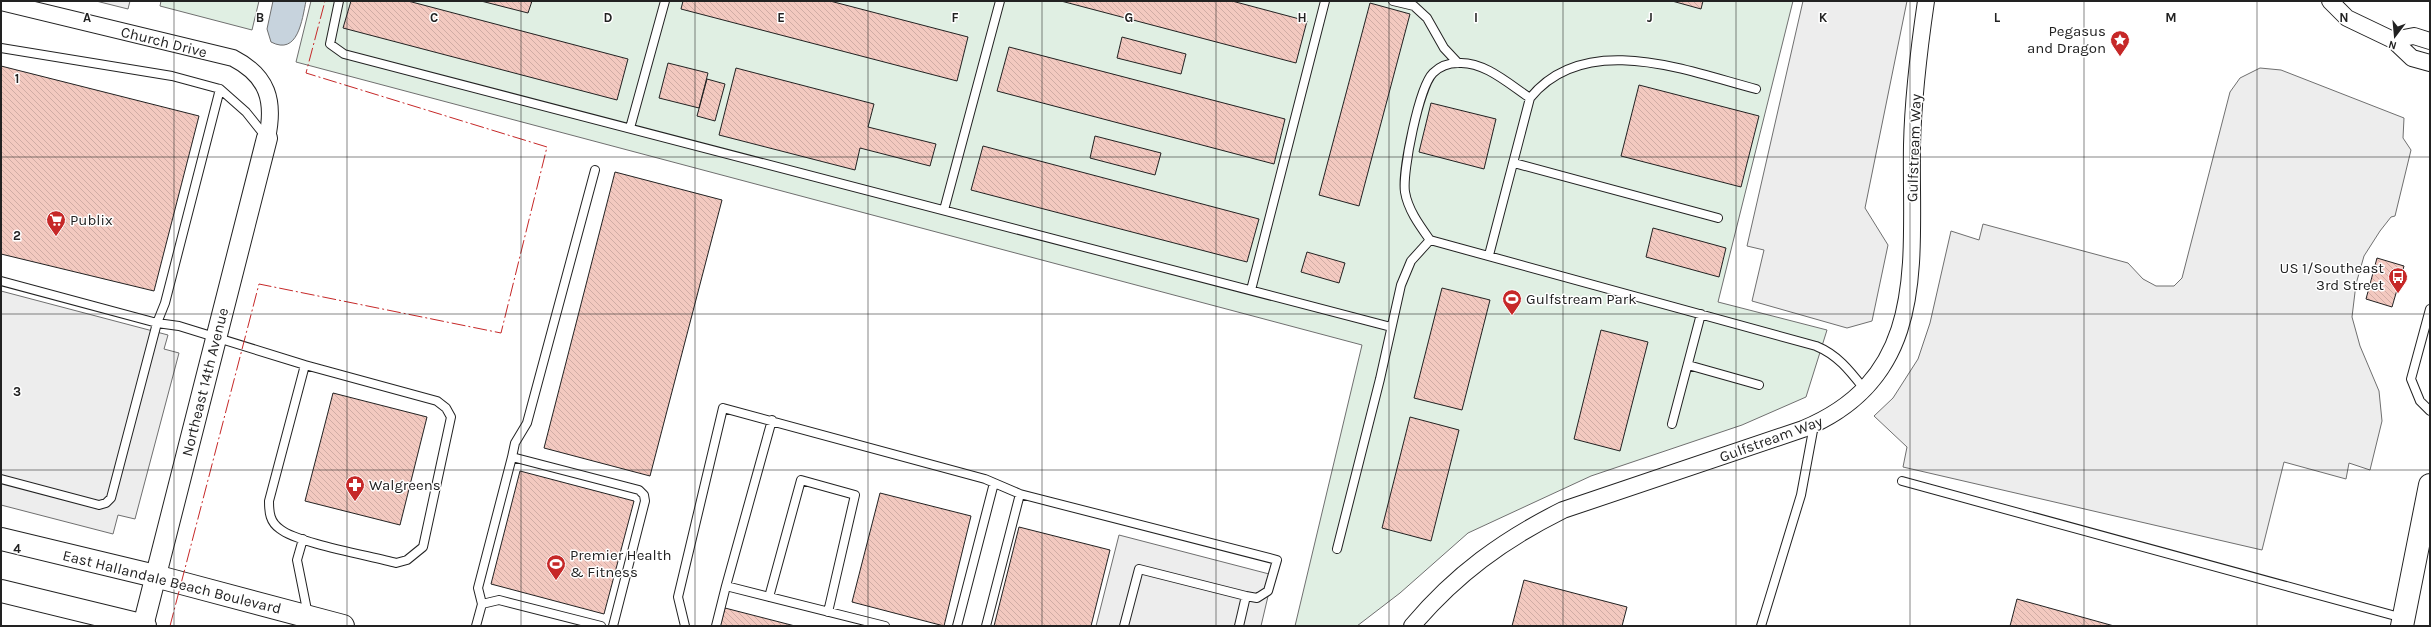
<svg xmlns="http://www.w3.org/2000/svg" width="2431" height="627" font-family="Karla,sans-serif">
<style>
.grass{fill:#e0efe3;stroke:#6f6f6f}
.parking{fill:#ededed;stroke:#6f6f6f}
.water{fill:#c7d3dd;stroke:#6f6f6f}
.building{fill:url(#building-back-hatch);stroke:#222}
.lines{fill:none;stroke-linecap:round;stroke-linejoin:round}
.service-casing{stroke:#222;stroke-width:10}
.minor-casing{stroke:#222;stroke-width:18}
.tertiary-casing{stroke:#222;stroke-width:22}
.primary-casing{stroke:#222;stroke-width:24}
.service{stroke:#fff;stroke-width:8}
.minor{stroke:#fff;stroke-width:16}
.tertiary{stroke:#fff;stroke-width:20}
.primary{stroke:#fff;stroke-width:22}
.power{stroke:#c62828;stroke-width:1;stroke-dasharray:14 3 2 3;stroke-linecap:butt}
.grid{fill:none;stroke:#222;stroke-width:1;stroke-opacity:0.55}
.labels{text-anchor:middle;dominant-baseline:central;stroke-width:3;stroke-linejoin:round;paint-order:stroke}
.poi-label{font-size:15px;fill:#222;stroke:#fff;text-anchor:start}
.street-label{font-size:15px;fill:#222;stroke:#fff}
.grid-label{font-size:13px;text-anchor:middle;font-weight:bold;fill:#222;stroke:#fff;stroke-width:3;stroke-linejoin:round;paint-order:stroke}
</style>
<defs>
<pattern id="building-back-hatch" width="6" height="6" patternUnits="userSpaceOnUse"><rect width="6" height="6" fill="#f3c9c0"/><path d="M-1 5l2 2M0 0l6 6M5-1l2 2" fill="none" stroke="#d0aca5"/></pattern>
</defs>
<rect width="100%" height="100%" fill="#fff"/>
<path class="grass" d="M161 1H259L252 30 160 6Z
M311 1H1793L1718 302 1827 330 1806 397 1742 425 1591 476 1468 533 1400 593 1357 626H1295L1362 345 296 62Z"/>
<path class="parking" d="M96 1H130L128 9Z
M1803 1H1907L1865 208 1888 245 1872 321 1847 328 1752 301 1764 250 1747 246Z
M2260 68 2281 70 2404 118 2403 138 2411 150 2395 216 2391 217 2380 231 2364 256 2356 284 2352 317 2360 346 2379 391 2382 421 2370 470 2349 463 2346 479 2284 462 2262 550 1903 467 1907 447 1874 416 1893 398 1918 359 1930 323 1951 231 1979 240 1983 224 2128 263 2143 279 2156 286H2174L2182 278 2230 92 2240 78Z
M1 291 168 335 164 349 179 353 135 519 118 515 113 534 1 505Z
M1119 535 1273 575 1261 626H1096Z"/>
<path class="water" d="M273 1H306C302 20 298 56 271 42L267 29Z"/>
<path class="building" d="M351 1H408L628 59 617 100 343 28Z
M481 1H532L528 13Z
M683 1H830L968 37 957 81 681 9Z
M1061 1H1232L1307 21 1296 63Z
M1672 1H1703L1701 9Z
M1370 3 1410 14 1359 206 1319 195Z
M1122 37 1186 54 1181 74 1117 58Z
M1009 47 1285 119 1274 164 997 91Z
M668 63 708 73 699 108 659 98Z
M1 66 199 116 154 291 1 254Z
M736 68 874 104 868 127 936 144 930 166 860 148 855 170 719 135Z
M707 79 725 84 715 121 697 116Z
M1639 85 1759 116 1741 187 1621 156Z
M1431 103 1496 119 1484 169 1419 152Z
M1095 136 1161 153 1155 175 1090 158Z
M983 146 1259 219 1247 262 971 190Z
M615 172 722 200 650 476 544 448Z
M1653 228 1726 248 1719 277 1646 257Z
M1307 252 1345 263 1339 283 1301 272Z
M2377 258 2404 266 2392 307 2366 299Z
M1442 288 1490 300 1462 410 1414 398Z
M1601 330 1648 342 1620 451 1574 439Z
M333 393 427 417 400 525 305 501Z
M1410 417 1459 430 1431 541 1382 528Z
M520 471 634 501 604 614 491 584Z
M880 493 971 516 944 626 852 602Z
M1019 527 1110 550 1091 626H994Z
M1524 580 1627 607 1622 626H1512Z
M2017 599 2114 626H2010Z
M725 608 795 626H720Z"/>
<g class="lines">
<g class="service-casing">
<path id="service" d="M339 1 330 44 344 54 1391 327
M1393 1 1414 6 1427 18 1444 48 1458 63
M1 48 172 76 220 89 165 303 157 323 111 498 106 503 99 505 1 479
M220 89 246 112 266 137
M630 128 665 1
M1514 163 1718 218
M944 210 1000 1
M1430 240 1816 346C1838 355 1850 371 1865 390
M1489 255 1530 98C1585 30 1687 71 1756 89
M1 281 157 323 179 326 305 365 269 501C269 513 270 522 280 529 297 543 371 556 396 563L407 560 423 547 451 417 446 408 437 401 305 365
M1251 290 1325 1
M2430 309 2411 379 2420 401 2430 411
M1688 365 1759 385
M1672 424 1701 314
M512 457 515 443 527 423 595 170
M1902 481 2403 618
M303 539 297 560 308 615
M1337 549 1380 379 1401 285 1411 261 1430 240C1420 226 1408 210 1405 192 1402 172 1419 87 1433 73 1440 66 1449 63 1458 63 1484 61 1509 84 1530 98
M726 586 772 420
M769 597 801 480 855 495 828 612
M482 604 499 600 601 626
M476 626 482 604 478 588 512 457 639 490 644 495 645 501 613 626
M685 626 678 597 723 408 985 479 1020 494 1277 560 1268 591 1257 598 1246 596
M716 626 726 586 885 626
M957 626 994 483
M986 626 1020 494
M1124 626 1139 569 1246 596 1239 626
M1761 626 1801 495 1814 425"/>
</g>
<g class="minor-casing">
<path id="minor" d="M2330 1 2347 18 2393 40 2412 58 2430 63
M1 2 233 58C268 76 275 101 267 138
M2393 40 2414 36 2430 41
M1412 626C1456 574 1503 540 1563 510L1803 429C1931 376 1910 259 1912 145 1913 97 1919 49 1926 1"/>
</g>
<g class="tertiary-casing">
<path id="tertiary" d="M143 626 267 138"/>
</g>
<g class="primary-casing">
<path id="primary" d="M1 539 155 576 343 626
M1 591 145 626
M2402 626 2430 485"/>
</g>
<use href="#service" class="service"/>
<use href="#minor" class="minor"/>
<use href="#tertiary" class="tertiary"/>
<use href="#primary" class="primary"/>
<path class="power" d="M170 626 259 284 501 333 547 147 306 73 325 1"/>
</g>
<path class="grid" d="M174 1V626M347 1V626M521 1V626M695 1V626M868 1V626M1042 1V626M1216 1V626M1389 1V626M1563 1V626M1736 1V626M1910 1V626M2084 1V626M2257 1V626M1 157H2430M1 314H2430M1 470H2430"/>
<defs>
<g id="sight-pin" transform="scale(1)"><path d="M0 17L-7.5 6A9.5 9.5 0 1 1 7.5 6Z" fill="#c62828" stroke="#fff"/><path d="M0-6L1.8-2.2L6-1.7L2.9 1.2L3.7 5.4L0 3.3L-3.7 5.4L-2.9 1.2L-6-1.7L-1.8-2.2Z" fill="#fff"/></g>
<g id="supermarket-pin" transform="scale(1)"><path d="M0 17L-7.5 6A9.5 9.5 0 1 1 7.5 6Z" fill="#c62828" stroke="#fff"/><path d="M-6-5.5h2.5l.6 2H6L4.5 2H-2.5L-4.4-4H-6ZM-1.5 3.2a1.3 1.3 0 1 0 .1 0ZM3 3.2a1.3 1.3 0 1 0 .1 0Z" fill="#fff"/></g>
<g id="bus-pin" transform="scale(1)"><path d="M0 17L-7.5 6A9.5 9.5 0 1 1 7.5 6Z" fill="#c62828" stroke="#fff"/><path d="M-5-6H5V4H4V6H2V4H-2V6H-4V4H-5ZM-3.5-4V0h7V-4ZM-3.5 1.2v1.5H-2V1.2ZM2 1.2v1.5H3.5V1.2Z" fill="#fff"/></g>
<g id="stadium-pin" transform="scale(1)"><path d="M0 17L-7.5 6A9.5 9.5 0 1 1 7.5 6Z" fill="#c62828" stroke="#fff"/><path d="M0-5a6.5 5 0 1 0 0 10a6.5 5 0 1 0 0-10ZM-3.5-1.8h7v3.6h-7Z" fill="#fff"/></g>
<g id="pharmacy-pin" transform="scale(1)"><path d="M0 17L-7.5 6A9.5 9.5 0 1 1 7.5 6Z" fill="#c62828" stroke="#fff"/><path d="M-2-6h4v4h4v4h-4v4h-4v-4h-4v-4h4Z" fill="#fff"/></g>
</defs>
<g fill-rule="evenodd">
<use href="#sight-pin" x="2120" y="40"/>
<use href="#supermarket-pin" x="56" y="220"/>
<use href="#bus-pin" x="2398" y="277"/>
<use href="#stadium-pin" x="1512" y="299"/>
<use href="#pharmacy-pin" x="355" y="485"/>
<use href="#stadium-pin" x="556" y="564"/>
</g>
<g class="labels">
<g class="poi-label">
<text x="2106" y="31" text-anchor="end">Pegasus<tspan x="2106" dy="17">and Dragon</tspan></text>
<text x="70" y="220">Publix</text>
<text x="2384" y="268" text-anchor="end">US 1/Southeast<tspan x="2384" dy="17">3rd Street</tspan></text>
<text x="1526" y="299">Gulfstream Park</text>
<text x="369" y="485">Walgreens</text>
<text x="570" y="555">Premier Health<tspan x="570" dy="17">&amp; Fitness</tspan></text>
</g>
<g class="street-label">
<text transform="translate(164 42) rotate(14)">Church Drive</text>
<text transform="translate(1914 148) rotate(-88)">Gulfstream Way</text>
<text transform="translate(205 382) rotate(-76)">Northeast 14th Avenue</text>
<text transform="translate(1771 439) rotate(-20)">Gulfstream Way</text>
<text transform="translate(172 582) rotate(14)">East Hallandale Beach Boulevard</text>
</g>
</g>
<g class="grid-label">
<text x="87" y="22">A</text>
<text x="260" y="22">B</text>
<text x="434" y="22">C</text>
<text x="608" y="22">D</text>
<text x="781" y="22">E</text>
<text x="955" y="22">F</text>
<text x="1129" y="22">G</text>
<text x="1302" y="22">H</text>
<text x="1476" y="22">I</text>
<text x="1650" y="22">J</text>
<text x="1823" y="22">K</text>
<text x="1997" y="22">L</text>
<text x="2171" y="22">M</text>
<text x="2344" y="22">N</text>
<text x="17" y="83">1</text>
<text x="17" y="240">2</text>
<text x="17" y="396">3</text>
<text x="17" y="553">4</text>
</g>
<rect width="2431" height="627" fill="none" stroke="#222222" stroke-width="4"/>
<g transform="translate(2395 36) rotate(196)" stroke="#ffffff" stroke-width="3" paint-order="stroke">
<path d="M0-3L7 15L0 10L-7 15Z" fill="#222222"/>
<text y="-6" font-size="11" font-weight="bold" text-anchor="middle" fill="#222222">N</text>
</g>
</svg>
